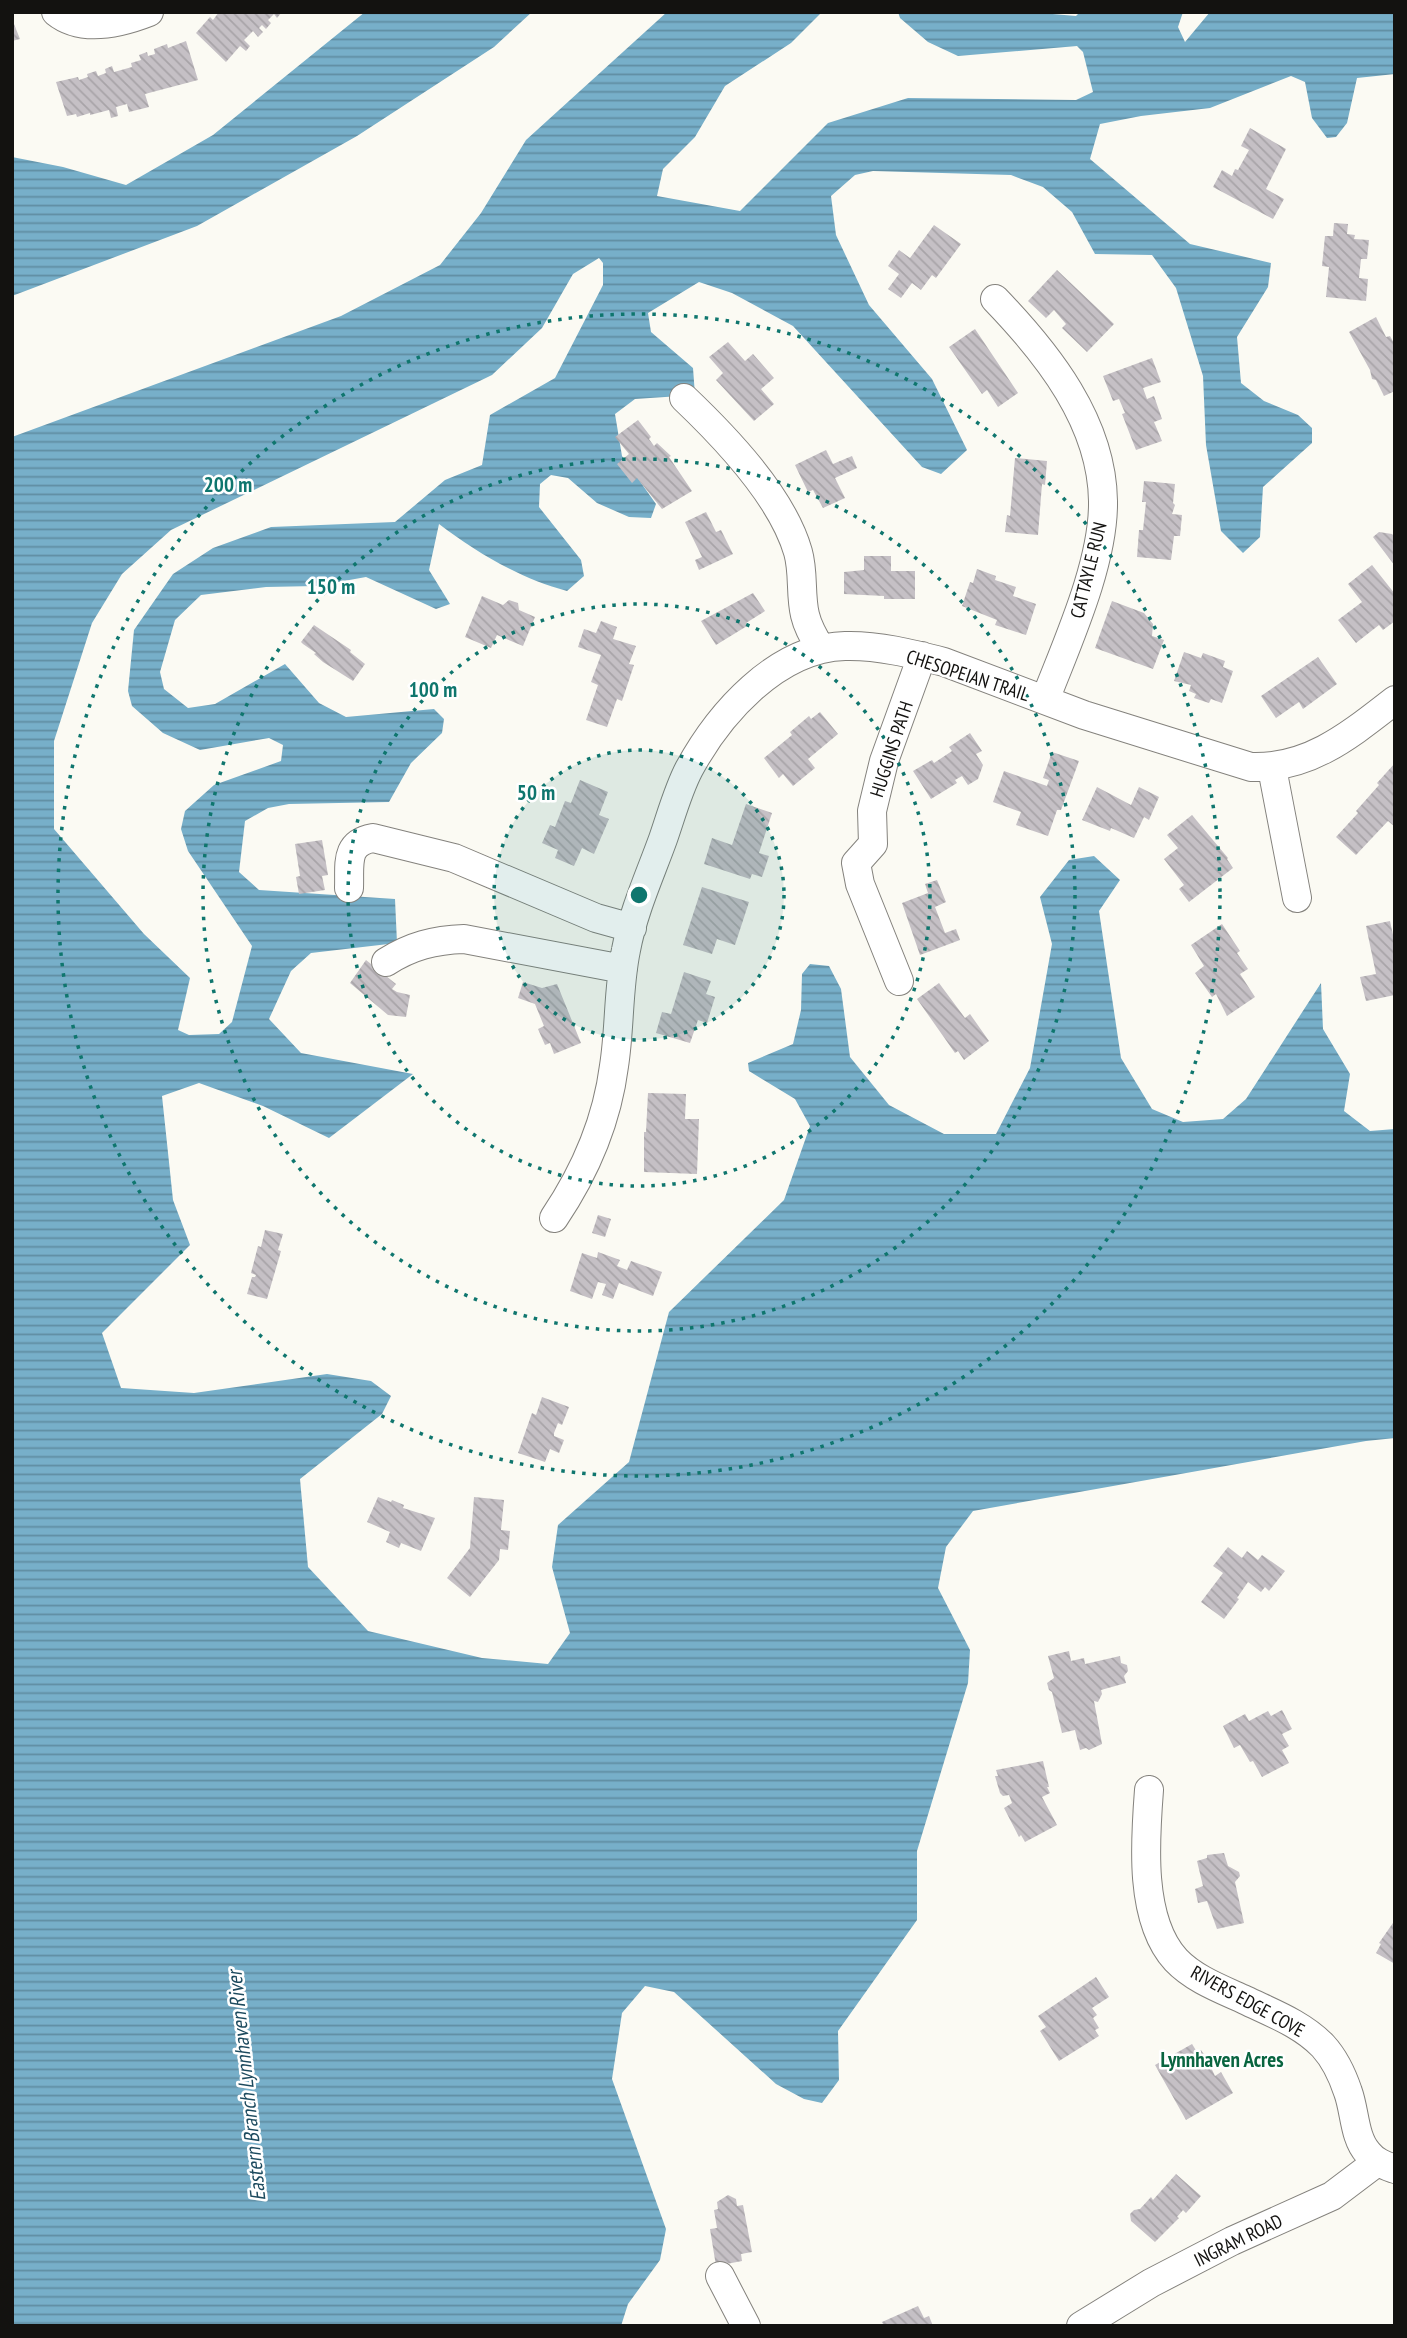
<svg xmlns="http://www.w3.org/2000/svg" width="1407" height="2338" font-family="'PT Sans Narrow',sans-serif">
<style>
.water{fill:url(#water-rules);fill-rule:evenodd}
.building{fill:url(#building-back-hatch)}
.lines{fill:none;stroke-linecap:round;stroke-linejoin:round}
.minor-casing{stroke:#84827d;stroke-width:30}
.minor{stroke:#fff;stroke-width:28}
.ring{fill:none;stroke:#0f766e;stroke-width:3.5;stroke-dasharray:3.5 7}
.labels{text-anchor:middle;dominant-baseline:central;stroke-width:5;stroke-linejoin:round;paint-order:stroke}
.street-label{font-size:19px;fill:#131210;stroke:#fff}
.neighbourhood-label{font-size:21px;font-weight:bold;fill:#096540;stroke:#fff}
.water-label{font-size:21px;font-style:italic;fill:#1c4a5e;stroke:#fff}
.centre{fill:#0f766e;stroke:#fff;stroke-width:3.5}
.ring-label{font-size:21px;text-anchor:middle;font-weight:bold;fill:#0f766e;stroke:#fff;stroke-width:5;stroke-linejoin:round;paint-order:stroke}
</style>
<defs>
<pattern id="water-rules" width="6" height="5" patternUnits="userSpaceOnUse" patternTransform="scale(1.75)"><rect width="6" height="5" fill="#77afc9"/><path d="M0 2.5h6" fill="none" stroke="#608da2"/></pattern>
<pattern id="building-back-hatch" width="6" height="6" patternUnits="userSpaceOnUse" patternTransform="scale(1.75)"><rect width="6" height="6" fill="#c5c0c5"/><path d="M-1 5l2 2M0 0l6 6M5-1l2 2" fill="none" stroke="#a8a4a8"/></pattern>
</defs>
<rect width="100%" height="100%" fill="#fbfaf3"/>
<path class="water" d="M365 12H532L494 47 357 136 197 226 12 296V157L63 167 126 185 213 135Z
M667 12H822L791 43 725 86 695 137 663 169 657 196 740 211 828 123 908 98 1076 100 1093 92 1083 52 1077 46 958 56 928 42 900 18 898 12H1029L1076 16 1080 12H1183L1178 27 1185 42 1210 12H1395V74L1357 78 1347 123 1336 137 1327 138 1312 118 1305 82 1291 76 1210 108 1141 116 1100 124 1090 159 1190 244 1271 263 1268 287 1237 337 1241 383 1264 401 1298 415 1312 428V443L1263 487 1260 537 1243 553 1221 531 1206 445 1203 376 1176 288 1152 255 1095 254 1072 212 1043 187 1011 175 873 171 855 175 831 196 836 235 869 305 932 379 967 450 941 474 922 467 793 326 732 293 699 282 648 313 651 332 693 368 695 395 635 399 615 414 622 456 656 504 651 518 629 517 597 503 568 478 551 475 540 484 539 507 581 560 584 576 567 591C521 579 477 553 439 524L429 570 450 604 436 609 366 577 316 586 266 587 201 595 175 620 160 672 164 689 188 708 215 704 285 664 319 703 346 717 434 709 444 719 442 733 411 763 389 802 289 804 268 808 245 821 239 872 259 890 395 899 397 943 311 953 291 971 269 1019 301 1053 413 1074 329 1138 263 1106 199 1083 162 1096 173 1200 190 1245 102 1333 121 1388 194 1393 327 1374 371 1381 391 1396 382 1414 300 1479 308 1567 368 1631 482 1658 548 1664 570 1633 552 1567 558 1525 629 1462 669 1312 784 1200 810 1126 795 1099 749 1071 748 1063 793 1044 801 1010 802 974 810 964 829 966 841 989 850 1057 889 1105 944 1134H996L1030 1068 1052 944 1040 897 1069 860 1094 856 1120 880 1099 911 1121 1058 1152 1109 1183 1122 1223 1119 1246 1099 1321 983 1323 1029 1350 1074 1344 1111 1370 1131 1395 1129V1438L1366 1441 973 1511 946 1547 938 1588 970 1650 968 1683 917 1851V1920L838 2031 839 2080 822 2103 804 2099 776 2084 674 1992 645 1986 622 2013 612 2079 666 2229 660 2260 628 2304 621 2326H12V437L341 316 440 265 481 213 526 140ZM599 258 603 263V285L555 378 490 415 482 465 445 480 395 522 271 527 213 548 173 574 134 630 128 691 132 706 163 733 200 750 269 738 283 745 281 761 214 785 185 811 181 829 188 851 252 946 232 1022 219 1034 189 1035 178 1030 190 978 144 934 54 829V741L92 623 122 574 171 530 492 375 542 328 573 274Z"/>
<path class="building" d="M219 12H282L277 18 274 14 268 20 271 23 266 29 262 25 259 28 263 32 258 37 253 31 244 40 250 46 246 51 240 46 226 62 196 33 210 17 213 20Z
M12 19 20 39 12 41Z
M186 41 198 80 145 94 149 107 129 112 127 104 116 107 118 116 111 118 109 110 90 115V113L77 117 76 114 67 116 56 82 78 77 79 80 88 77 87 74 96 71 98 76 106 73 105 69 112 66 114 72 132 67 131 63 141 60 139 55 147 52 148 56 155 54 154 49 167 44 168 48Z
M1250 128 1286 149 1266 189 1284 199 1273 219 1213 187 1222 170 1232 176 1235 169 1238 170 1249 150 1241 146Z
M1334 223 1348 224 1347 234 1355 235 1354 239 1369 240 1367 259H1361L1359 278 1368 279 1366 301 1326 297 1329 267 1322 266 1325 236H1333Z
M934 225 961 244 936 278 932 275 921 290 912 283 901 298 888 289 899 274 888 266 899 250 910 258Z
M1057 270 1114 324 1087 352 1062 328 1066 324 1054 310 1046 318 1028 301Z
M1376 317 1386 337 1390 336 1395 345V391L1384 396 1376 380 1372 379 1370 370 1349 332Z
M975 329 1018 393 998 407 987 390 982 394 949 347Z
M728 342 745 361 753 354 774 378 761 389 774 404 754 421 716 380 723 373 709 357Z
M1152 358 1161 382 1143 388 1147 399 1154 396 1162 419 1154 422 1162 441 1136 450 1122 414 1125 413 1119 399 1113 401 1103 376Z
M638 420 651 437 649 439 654 446 657 443 671 456 669 457 692 491 662 509 637 478 632 483 617 464 629 454 615 437Z
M826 450 833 464 852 456 857 468 835 478 845 498 823 508 813 490 808 492 795 465Z
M1015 458 1047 461 1045 485 1042 484 1038 535 1005 532 1007 515 1010 516Z
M1144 481 1175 484 1173 503 1175 505 1172 514 1182 515 1180 536H1174L1171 560 1137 557 1139 530H1143L1146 502H1142Z
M706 512 716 532 721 530 733 554 699 570 695 560 702 557 685 522Z
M1379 532 1392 534 1395 537V566L1373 537Z
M864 556H891V571H915V599H884V596L844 594V572L864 570Z
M1372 565 1395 594V621L1383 630 1379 625 1356 643 1338 620 1362 602 1348 584Z
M977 569 996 576 995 580 1016 587 1013 596 1036 604 1026 635 995 625 997 620 962 606 970 582 973 583Z
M753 593 765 611 746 623 747 626 716 645 701 621Z
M482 596 503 605 509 600 518 603 519 610 535 617 523 646 497 635 491 648 465 637Z
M1112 601 1144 613 1153 624 1152 636 1164 640 1153 669 1095 648Z
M601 621 617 627 613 639 636 646 629 664 634 665 622 701 617 699 607 727 586 720 598 685 591 682 601 655 578 647 584 629 596 633Z
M314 625 351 650 350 652 365 664 353 681 323 662 314 654 316 653 303 644 301 642Z
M1184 652 1201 658 1203 653 1225 661 1223 667 1233 671 1222 703 1211 699 1209 703 1194 698 1196 694 1189 691 1191 685 1174 681Z
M1318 657 1337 684 1303 709 1299 702 1276 718 1261 696Z
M820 712 838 734 808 759 815 768 793 786 783 774 779 778 764 758 792 735 790 732 809 716 811 719Z
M970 733 982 751 976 754 983 765 978 779 968 785 962 776 955 780 957 783 931 799 913 771 932 760 934 763 952 751 949 747Z
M1052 752 1079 761 1061 810H1057L1048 836 1016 825 1021 812 993 802 1004 771 1047 786 1049 780 1043 778Z
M1395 763V827L1388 821 1356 855 1336 837 1358 813 1356 811 1379 785 1377 783Z
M580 780 608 792 599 815 609 819 594 854 582 848 574 866 555 858 558 850 542 843 550 825 555 827 565 801 571 803Z
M1097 787 1131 805 1139 787 1159 797 1149 820 1144 817 1134 838 1111 828 1110 831 1082 820Z
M746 804 772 813 759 853 769 856 762 877 752 874 750 879 704 864 712 838 732 845Z
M1192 815 1228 858 1227 859 1233 868 1189 902 1179 889 1184 885 1164 859 1178 848 1167 835Z
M322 840 328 875 322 876 325 890 299 894 296 877 300 876 295 844Z
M937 880 946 902 935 907 945 933 956 929 960 940 920 955 902 903 928 893 925 884Z
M702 887 749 902 735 945 717 939 712 954 683 945Z
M1390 921 1395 944V995L1366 1001 1360 977 1376 974 1366 926Z
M1222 924 1240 951 1237 953 1248 969 1240 974 1255 997 1227 1016 1216 994 1212 997 1195 973 1204 966 1191 945Z
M366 960 396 984 392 989 397 992 410 995 406 1017 388 1015 350 983Z
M684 972 711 981 706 994 715 997 707 1023 698 1020 690 1043 656 1033 662 1012 671 1014Z
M523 982 542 988 557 984 581 1043 554 1054 550 1043 545 1045 538 1029 544 1026 535 1004 518 998Z
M939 983 965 1018 970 1014 989 1041 964 1060 958 1051 955 1053 917 999Z
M648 1093 686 1094 685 1119H699L697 1174 644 1172V1132H646Z
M598 1215 611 1219 605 1237 592 1233Z
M265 1230 283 1234 278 1250 281 1251 267 1299 247 1294 252 1277H255L256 1275 251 1273 258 1246 261 1247Z
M598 1252 620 1260 617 1266 627 1270 631 1261 662 1272 653 1296 619 1283 613 1299 602 1295 606 1284 598 1282 592 1299 570 1291 582 1253 597 1258Z
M542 1397 569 1407 562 1425 558 1423 554 1433V1436L564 1440 559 1453 550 1449 545 1462 518 1453 532 1413 536 1415Z
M378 1497 391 1502 392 1500 404 1505 403 1508 435 1518 421 1551 401 1543 399 1548 386 1542 390 1532 367 1522Z
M474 1497 504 1500 501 1530 510 1531 508 1550 500 1549 499 1560 470 1597 447 1578 470 1548Z
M1228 1547 1242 1558 1247 1551 1258 1560 1262 1555 1285 1571 1269 1591 1265 1587 1261 1592 1248 1582 1237 1598 1239 1599 1224 1619 1201 1602 1223 1573 1213 1566Z
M1069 1651 1071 1661 1084 1658 1085 1664 1120 1656 1121 1663 1127 1665 1128 1671 1124 1676 1126 1683 1101 1690 1102 1694 1098 1702 1094 1701 1102 1744 1089 1750 1086 1748 1080 1750 1075 1730 1062 1733 1052 1692 1049 1690 1047 1683 1054 1678 1048 1656Z
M1282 1710 1292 1729 1282 1734 1289 1746 1282 1750 1289 1763 1262 1777 1253 1761 1250 1762 1240 1745 1234 1748 1223 1726 1245 1714 1249 1721 1268 1711 1271 1716Z
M1043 1761 1049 1787H1047L1050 1793 1042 1797 1057 1825 1025 1842 1021 1835 1019 1837 1004 1808 1012 1803 1009 1795 1003 1796 1000 1793 995 1776H998L996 1770Z
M1224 1853 1228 1866 1239 1872 1240 1876 1235 1882 1244 1923 1217 1929 1207 1901 1198 1903 1195 1889 1203 1886 1197 1861 1207 1858V1855Z
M1395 1920V1964L1376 1953 1381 1944 1379 1943Z
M1096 1977 1109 1997 1092 2008 1097 2015 1093 2018 1099 2028 1095 2030 1099 2036 1059 2061 1040 2031 1046 2027 1038 2016Z
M1192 2044 1197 2052 1201 2050 1207 2059 1215 2076 1221 2072 1233 2093 1186 2120 1155 2065Z
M1176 2174 1201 2196 1186 2213 1183 2210 1177 2217 1179 2218 1155 2242 1131 2221 1130 2214 1134 2210 1140 2209 1151 2197 1153 2200Z
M728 2195 736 2199 737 2206 743 2205 752 2252 741 2254 742 2261 716 2266 710 2229 717 2228 714 2210 718 2209 717 2202Z
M918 2306 924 2318 929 2316 933 2326H884L882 2322Z"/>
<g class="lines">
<g class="minor-casing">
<path id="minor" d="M56 12C82 33 121 23 149 12
M995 299C1048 354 1102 422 1103 501 1104 563 1067 643 1045 700
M684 398C725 437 782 496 798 552 804 573 800 594 805 615 808 628 814 638 821 649
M1272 768 1297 898
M349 888C350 865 344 843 373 838L454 858 596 918 632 928
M386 962C411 946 434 940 464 939L623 969
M899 981 860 884 856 863 873 844 872 811 884 761 922 656
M554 1218C585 1172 607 1121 614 1066 620 1028 618 988 626 950 633 912 650 875 663 839 671 816 678 790 689 769 719 714 776 648 845 646 878 645 913 654 944 662L1084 715 1251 767C1310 769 1351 734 1395 700
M1149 1790C1145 1841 1139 1920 1176 1960 1194 1979 1221 1989 1245 2000 1272 2013 1302 2024 1323 2046 1334 2058 1343 2077 1348 2092 1355 2111 1354 2138 1368 2153 1375 2162 1384 2165 1395 2169
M720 2276 746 2326
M1081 2326 1151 2283 1232 2241 1332 2196 1377 2162"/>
</g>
<use href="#minor" class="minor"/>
</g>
<circle cx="639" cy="895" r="145" fill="#0f766e" fill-opacity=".12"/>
<g class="ring">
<circle cx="639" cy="895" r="145"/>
<circle cx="639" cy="895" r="291"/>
<circle cx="639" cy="895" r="436"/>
<circle cx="639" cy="895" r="581"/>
</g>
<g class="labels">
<g class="street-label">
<text transform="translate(1088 570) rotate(-76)">CATTAYLE RUN</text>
<text transform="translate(968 675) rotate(18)">CHESOPEIAN TRAIL</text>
<text transform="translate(891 749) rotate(-72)">HUGGINS PATH</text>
<text transform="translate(1248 2001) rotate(29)">RIVERS EDGE COVE</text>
<text transform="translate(1238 2240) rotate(-26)">INGRAM ROAD</text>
</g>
<g class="neighbourhood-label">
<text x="1222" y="2059">Lynnhaven Acres</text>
</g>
<g class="water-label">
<text transform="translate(246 2086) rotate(-96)">Eastern Branch Lynnhaven River</text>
</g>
</g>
<circle cx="639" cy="895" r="10" class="centre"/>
<g class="ring-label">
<text x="228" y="492">200 m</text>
<text x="331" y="594">150 m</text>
<text x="433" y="697">100 m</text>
<text x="536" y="800">50 m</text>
</g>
<rect width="1407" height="2338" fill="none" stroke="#131210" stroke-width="28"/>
</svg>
